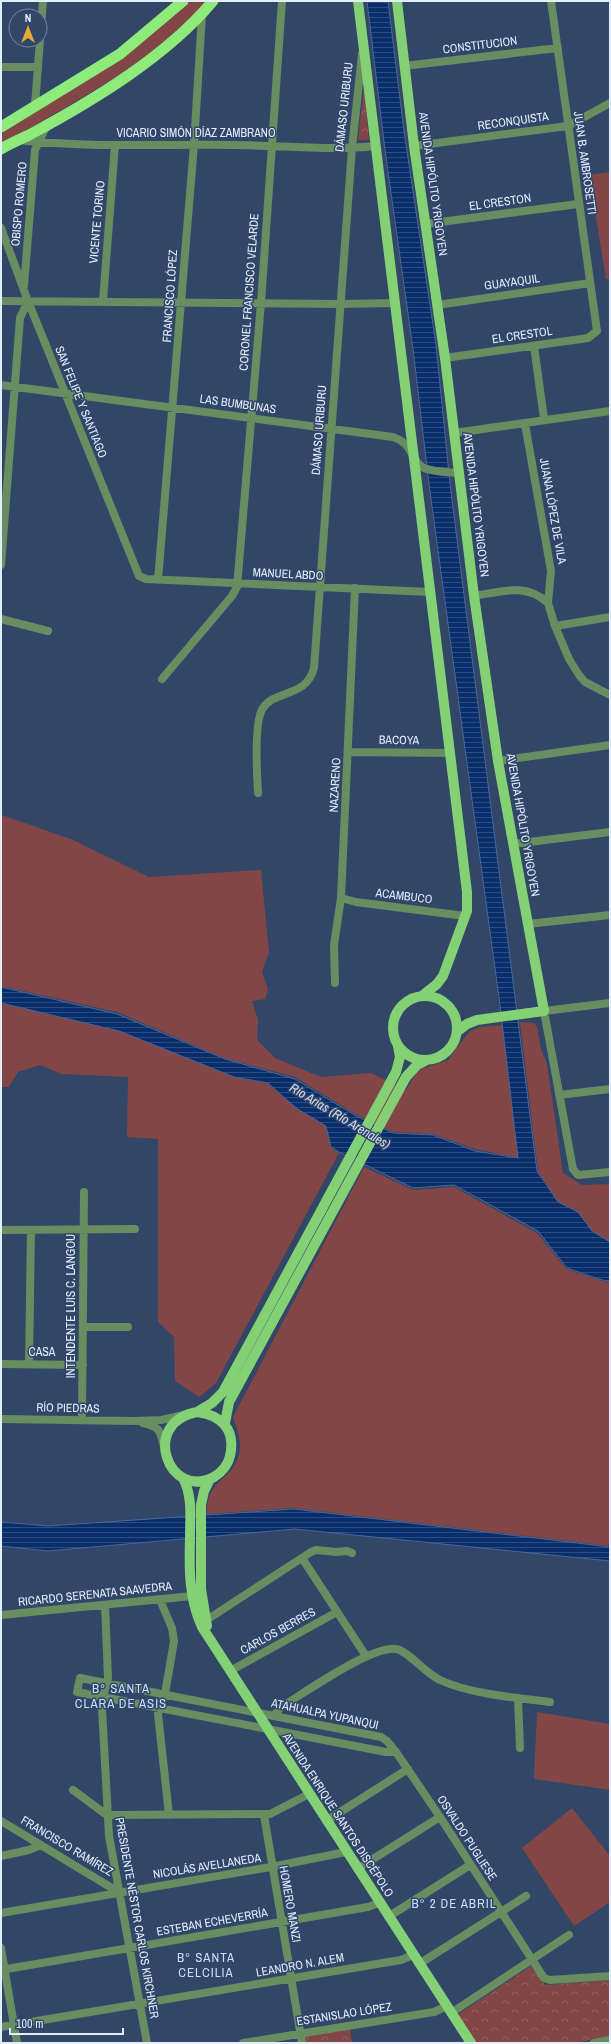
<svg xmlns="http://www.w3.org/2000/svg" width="611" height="2044" font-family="'Archivo Narrow',sans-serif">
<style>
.grass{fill:#834647}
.forest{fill:url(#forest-crowns)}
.water{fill:url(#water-rules);stroke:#4a6797}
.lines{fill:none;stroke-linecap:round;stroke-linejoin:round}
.minor{stroke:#678d60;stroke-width:8}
.major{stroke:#83d174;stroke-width:10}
.highway{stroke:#8eeb7a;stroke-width:11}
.labels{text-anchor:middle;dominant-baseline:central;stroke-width:3;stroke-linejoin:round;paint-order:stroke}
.street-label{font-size:12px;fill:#e2edfe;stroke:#324668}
.water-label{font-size:13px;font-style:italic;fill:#d0dcee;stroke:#324668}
.neighbourhood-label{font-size:13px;letter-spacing:1px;fill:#c9ddfe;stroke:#324668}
</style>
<defs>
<pattern id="forest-crowns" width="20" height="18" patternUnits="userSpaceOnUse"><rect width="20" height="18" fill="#834647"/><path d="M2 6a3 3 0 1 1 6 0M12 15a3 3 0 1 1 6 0" fill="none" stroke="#946163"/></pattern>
<pattern id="water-rules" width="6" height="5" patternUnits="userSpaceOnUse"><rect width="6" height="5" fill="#092e6b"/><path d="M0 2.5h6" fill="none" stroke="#2d4d81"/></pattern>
</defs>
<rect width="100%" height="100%" fill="#324668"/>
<path class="grass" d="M190 1H207C153 63 71 103 1 145V131L119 61Z
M610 172V279H606L589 175Z
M2 815 73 840 149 877 261 870 269 952 262 972 268 989 265 999 252 1001 258 1020 257 1040 275 1058 321 1077 371 1073 406 1090 416 1074 421 1069 448 1060 469 1032 479 1027 503 1025 518 1158 475 1149 433 1134 393 1132 357 1115 295 1077 224 1058 117 1012 1 986Z
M1 1003 119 1031 234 1077 268 1084 296 1108 326 1126 331 1148 339 1153 216 1383 199 1397 175 1381 174 1337 158 1322V1139L127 1137 128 1077 62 1074 40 1065 18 1072 9 1087H1Z
M520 1022 534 1023 537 1027 541 1049 547 1064 563 1173 582 1185 610 1184V1242L592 1231 578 1212 558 1202 538 1171Z
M364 1167 413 1190 454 1187 537 1233 566 1269 602 1281 610 1282V1546L293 1508 207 1514C206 1478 233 1481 239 1454 242 1441 237 1429 233 1417Z
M537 1712 610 1724V1790L534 1779Z
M572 1808 610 1856V1902L574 1926 522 1848Z"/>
<path class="forest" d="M364 88 369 140H358Z
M531 1966 545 1985 610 1980V2036L575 2043H475L457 2015Z
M350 2028 352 2043H306L305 2036Z"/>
<path class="water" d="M367 1H388L404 131 436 345 450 484 537 1171 558 1202 578 1212 592 1231 610 1242V1281L602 1280 567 1268 538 1231 454 1185 413 1188 339 1152 331 1147 326 1126 296 1108 268 1083 234 1077 119 1031 1 1003V987L117 1014 225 1059 295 1079 358 1117 393 1133 433 1135 475 1151 518 1158 500 1005 429 484 413 349 385 150Z
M294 1509 610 1547V1561L295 1529 48 1551 1 1546V1522L48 1526Z"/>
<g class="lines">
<path class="minor" d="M404 66 558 48
M1 67H38
M35 105 43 1
M18 140C89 148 161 144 233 145 280 145 328 151 375 146
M414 146 568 126 610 103
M425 224 578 204
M1 228 28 301 139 576 146 579 429 592
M24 286 35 150 47 125
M1 301 341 304 395 303
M103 301 115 145
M437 305 590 283
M534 346 544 419
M445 358 588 338 597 331 551 1
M1 385 393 437C414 444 410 461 424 468 433 472 448 472 458 473
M525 424 551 571 548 603 555 626 569 659 579 675 585 682 610 695
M454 433 610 411
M1 565 20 318 28 301
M158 580 194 145 202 15
M474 596C502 592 525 582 548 603
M1 619 48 631
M555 626 610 617
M162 679 232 596 237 587 261 303 282 1
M349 752 449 753
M498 761 610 745
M258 793C257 776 254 720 263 708 276 689 306 698 314 668L352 148 362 54
M513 844 610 832
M341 898 356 902 465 916
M528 924 610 915
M335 983 334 945 341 898 355 588
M610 1003 544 1011 573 1169 578 1175 610 1172
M559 1095 610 1089
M1 1230 135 1229
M83 1327H128
M1 1364 83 1365
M29 1364 31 1230
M1 1419 135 1421 161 1420 184 1415
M82 1420 84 1192
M143 1423C161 1427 160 1431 164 1447
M302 1558 366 1656
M160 1600 172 1628 174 1641 165 1694 158 1714 169 1815
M105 1605 108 1678 103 1697 102 1708 109 1836 147 2043
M1 1615 192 1596
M205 1621 311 1552 316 1550 336 1552 347 1551 352 1553
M230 1671 337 1612
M518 1698 520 1748
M274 1716 281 1707C303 1694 372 1645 396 1649 407 1650 426 1674 440 1680 470 1694 517 1698 550 1702
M396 1752H386L77 1692 80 1678 381 1737 387 1741 396 1752 440 1817 544 1978 550 1980 610 1976
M73 1790 104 1813 112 1815 256 1814H270L309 1794
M264 1815 302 2043
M1 1821 120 1893
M326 1821 408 1769
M1 1856 29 1850 41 1845
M357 1869 440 1817
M1 1913 271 1867 346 1852
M388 1917 470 1865
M1 1948 17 2043
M419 1964 526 1896
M1 1970 368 1907 379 1903
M451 2013 569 1935
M1 2027 401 1960 413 1955
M243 2043 434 2012 447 2006
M594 2043 610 2040"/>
<path class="major" d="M358 1 467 892V911L443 976 437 984 422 996
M397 1 414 146 445 358 474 596 498 761 544 1011 477 1020 467 1024 458 1031
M393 1028a32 32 0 1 1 64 0a32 32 0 1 1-64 0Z
M197 1412 212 1403 223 1392 396 1072 400 1057 398 1046
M197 1412C221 1415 236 1429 230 1456 228 1465 222 1472 214 1477 168 1501 140 1422 197 1412Z
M225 1423 229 1402 406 1077 417 1065 427 1060
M183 1478C193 1497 190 1518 190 1539 189 1569 189 1599 202 1627L471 2043
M207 1626 201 1589V1505L204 1491 210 1479"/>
<path class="highway" d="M1 127 120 54 183 1
M1 149C11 143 21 139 31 134 94 100 167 56 213 1"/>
</g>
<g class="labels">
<g class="street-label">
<text transform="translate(480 45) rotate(-7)">CONSTITUCION</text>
<text transform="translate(344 107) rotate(-84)">DÁMASO URIBURU</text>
<text transform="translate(513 121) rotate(-8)">RECONQUISTA</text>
<text x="196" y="133">VICARIO SIMÓN DÍAZ ZAMBRANO</text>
<text transform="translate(585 163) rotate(82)">JUAN B. AMBROSETTI</text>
<text transform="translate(433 184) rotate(82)">AVENIDA HIPÓLITO YRIGOYEN</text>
<text transform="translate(500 202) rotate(-8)">EL CRESTON</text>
<text transform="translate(19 204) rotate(-85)">OBISPO ROMERO</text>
<text transform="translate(97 222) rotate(-85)">VICENTE TORINO</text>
<text transform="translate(512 282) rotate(-8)">GUAYAQUIL</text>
<text transform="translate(249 292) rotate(-86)">CORONEL FRANCISCO VELARDE</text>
<text transform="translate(170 296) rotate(-86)">FRANCISCO LÓPEZ</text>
<text transform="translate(522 335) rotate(-8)">EL CRESTOL</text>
<text transform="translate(81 402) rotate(68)">SAN FELIPE Y SANTIAGO</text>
<text transform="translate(238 404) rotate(8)">LAS BUMBUNAS</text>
<text transform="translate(319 430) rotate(-86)">DÁMASO URIBURU</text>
<text transform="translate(476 505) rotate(83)">AVENIDA HIPÓLITO YRIGOYEN</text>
<text transform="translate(553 511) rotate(80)">JUANA LÓPEZ DE VILA</text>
<text transform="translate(288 574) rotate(3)">MANUEL ABDO</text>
<text transform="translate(399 740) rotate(1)">BACOYA</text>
<text transform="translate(335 785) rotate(-87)">NAZARENO</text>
<text transform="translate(523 825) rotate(80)">AVENIDA HIPÓLITO YRIGOYEN</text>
<text transform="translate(404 896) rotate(7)">ACAMBUCO</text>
<text transform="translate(71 1306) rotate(-90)">INTENDENTE LUIS C. LANGOU</text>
<text x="42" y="1352">CASA</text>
<text transform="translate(68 1408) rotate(1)">RÍO PIEDRAS</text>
<text transform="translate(95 1594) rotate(-6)">RICARDO SERENATA SAAVEDRA</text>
<text transform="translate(278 1631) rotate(-29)">CARLOS BERRES</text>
<text transform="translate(325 1714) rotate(12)">ATAHUALPA YUPANQUI</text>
<text transform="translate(338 1815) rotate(57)">AVENIDA ENRIQUE SANTOS DISCÉPOLO</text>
<text transform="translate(467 1838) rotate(57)">OSVALDO PUGLIESE</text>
<text transform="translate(67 1846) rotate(31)">FRANCISCO RAMÍREZ</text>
<text transform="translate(207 1866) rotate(-9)">NICOLÁS AVELLANEDA</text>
<text transform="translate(290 1904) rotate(80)">HOMERO MANZI</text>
<text transform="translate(137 1918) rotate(80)">PRESIDENTE NÉSTOR CARLOS KIRCHNER</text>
<text transform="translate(212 1922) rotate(-10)">ESTEBAN ECHEVERRÍA</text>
<text transform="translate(300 1965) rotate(-10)">LEANDRO N. ALEM</text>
<text transform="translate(344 2014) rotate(-9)">ESTANISLAO LÓPEZ</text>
</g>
<g class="water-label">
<text transform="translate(340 1116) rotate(31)">Río Arias (Río Arenales)</text>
</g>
<g class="neighbourhood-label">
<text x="121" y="1688">B° SANTA<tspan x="121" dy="15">CLARA DE ASIS</tspan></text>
<text x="454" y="1903">B° 2 DE ABRIL</text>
<text x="206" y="1957">B° SANTA<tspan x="206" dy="15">CELCILIA</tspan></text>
</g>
</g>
<rect width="611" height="2044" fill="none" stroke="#e2edfe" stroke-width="4"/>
<g transform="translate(28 28)"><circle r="19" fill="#324668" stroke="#7889a4"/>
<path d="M0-3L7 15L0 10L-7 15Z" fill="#e7ac36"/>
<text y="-6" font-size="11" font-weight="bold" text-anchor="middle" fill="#e2edfe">N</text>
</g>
<path d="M10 2028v6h113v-6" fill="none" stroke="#e2edfe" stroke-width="2"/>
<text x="16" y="2028" font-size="12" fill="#e2edfe" stroke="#324668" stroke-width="3" paint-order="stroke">100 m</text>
</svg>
